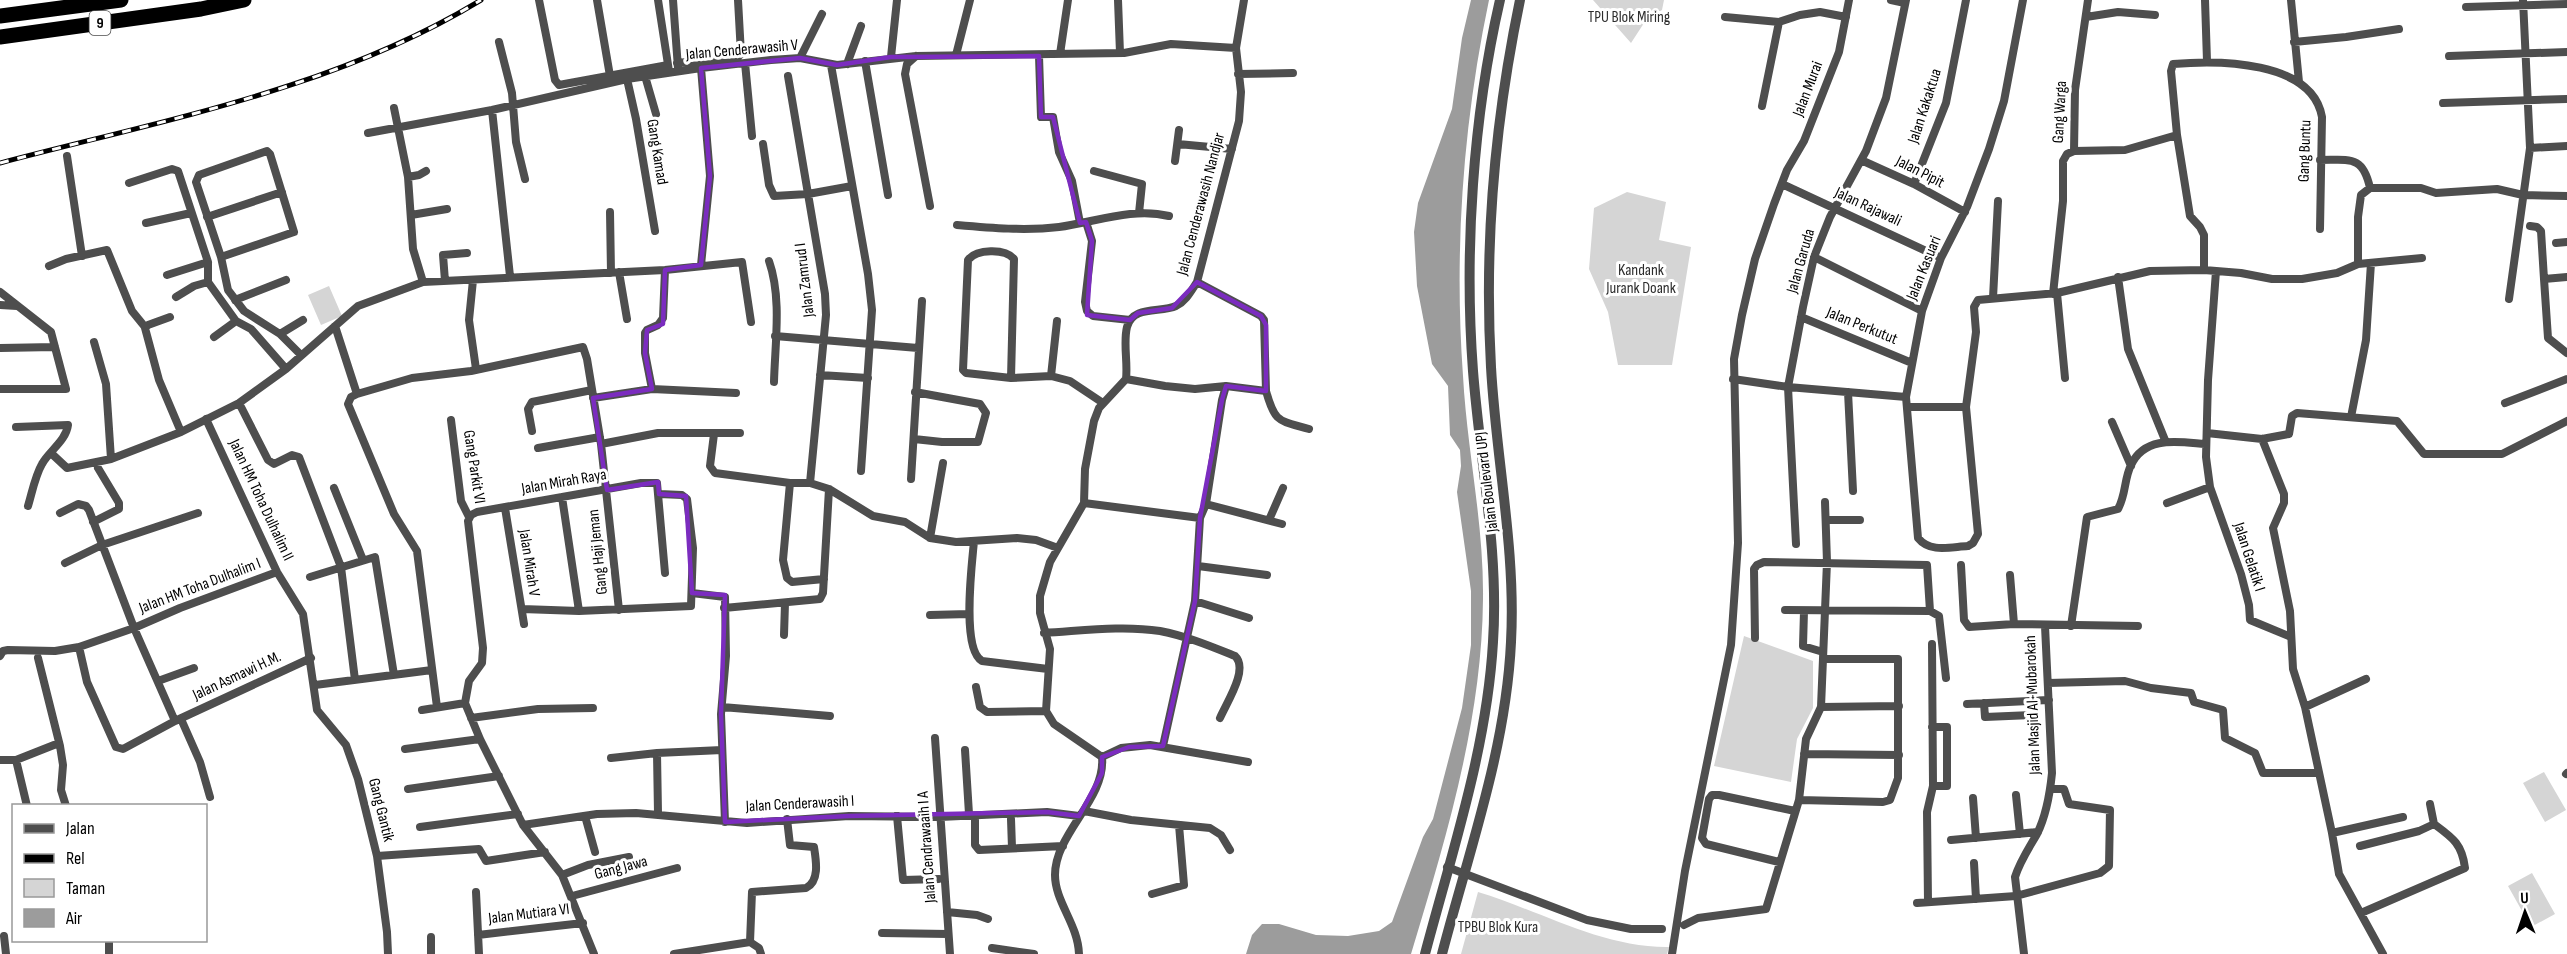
<svg xmlns="http://www.w3.org/2000/svg" width="2567" height="954" font-family="'Sofia Sans Condensed',sans-serif">
<style>
.green{fill:#d5d5d5}
.water{fill:#9c9c9c}
.lines{fill:none;stroke-linecap:round;stroke-linejoin:round}
.minor{stroke:#4e4e4e;stroke-width:8}
.tertiary{stroke:#4e4e4e;stroke-width:10}
.motorway{stroke:#000;stroke-width:15}
.rail-casing{stroke:#000;stroke-width:5}
.rail{stroke:#fff;stroke-width:3;stroke-dasharray:9;stroke-linecap:butt}
.marked{fill:none;stroke:#7b2cbf;stroke-width:4.5;stroke-linejoin:round}
.labels{text-anchor:middle;dominant-baseline:central;stroke-width:6;stroke-linejoin:round;paint-order:stroke}
.shield{fill:#fff;stroke:#4c4c4c;stroke-width:1.5}
.shield-label{font-size:15px;font-weight:bold;fill:#000}
.park-label{font-size:16px;fill:#2c2c2c;stroke:#fff}
.street-label{font-size:16px;fill:#000;stroke:#fff}
</style>
<rect width="100%" height="100%" fill="#fff"/>
<path class="green" d="M1593 0H1664L1662 10 1646 20 1631 43Z
M1627 192 1666 202 1659 240 1691 247 1672 365H1618L1608 312 1589 269 1594 208Z
M329 286 342 316 321 325 308 295Z
M1744 636 1813 661V708L1797 739 1791 782 1714 766Z
M2544 772 2566 810 2545 822 2523 783Z
M2532 873 2555 914 2531 927 2508 886Z
M1478 892C1541 911 1602 948 1669 947L1667 954H1461Z"/>
<path class="water" d="M1471 0H1489C1463 124 1454 250 1463 376 1467 450 1484 524 1483 599 1482 721 1446 838 1411 954H1246L1252 935 1262 924H1279L1316 935 1348 936 1379 931 1392 922 1423 837 1433 819 1462 708 1471 645V591L1457 492 1461 466 1460 450 1450 435 1448 386 1432 364 1417 286 1414 232 1418 203 1452 109 1462 38Z"/>
<g class="lines">
<path class="minor" d="M539 0 555 80 559 85 668 65
M597 0 610 76
M658 0 669 71
M673 0 678 68
M1118 0 1120 53
M1891 0 1905 3
M2023 0 2004 101 1989 149 1967 207 1941 258 1922 311 1906 397 1918 538C1930 553 1950 547 1968 546L1973 543 1978 534 1966 407 1976 332 1974 307 1978 300 2057 293 2150 271 2204 270 2241 273 2272 279H2302L2337 273 2358 264 2422 258
M2205 0 2207 61
M2291 0 2299 82
M2466 7 2567 4
M1725 17 1779 22 1800 15 1820 12 1846 17
M2086 17 2118 12 2155 15
M499 42 512 93 516 142 525 179
M2294 42 2346 37 2399 29
M1060 54 1068 0
M956 55 970 0
M916 56 907 64 905 74 930 206
M1039 56 1041 117H1053L1059 152 1072 181 1080 223
M2449 56 2567 52
M891 57 897 0
M800 58 822 14
M865 61 888 195
M677 63 738 57 741 54 738 0
M745 63 752 136
M847 64 861 26
M831 65 868 274 872 310 861 471
M701 68 710 176 701 265
M1238 74 1293 73
M645 76 656 114
M788 76 825 294 826 315 810 483
M627 79 636 119 655 231
M2443 103 2567 99
M1762 106 1779 22
M394 108 408 177 413 249 423 282
M492 110 510 276
M368 133 492 110 627 79 701 68 771 60 800 58 837 65 916 56 1124 53 1171 44 1236 48
M763 144 769 185 774 196 808 194 852 186
M1178 144 1232 149
M2530 148 2567 146
M2074 151 2125 150 2177 135
M67 156 82 256
M1861 160 1914 184 1965 212
M2320 160C2350 160 2363 155 2370 188
M1175 161 1179 130
M1094 171 1142 184 1139 213
M408 177 419 175 426 171
M129 183 172 169 178 171 208 262V282
M1782 184 1941 258
M1914 184 1946 103 1966 0
M610 212 611 273
M411 215 447 209
M207 217 282 192
M1086 222 1092 241 1085 302 1087 311 1093 316 1130 320
M146 223 191 213
M957 225C991 228 1026 231 1059 227 1095 222 1133 207 1169 216
M2530 226 2537 227 2541 231 2544 279
M2556 243 2567 242
M221 257 294 232 270 154 267 151 199 175 196 182 221 257 228 290 244 311 280 334 301 355
M1814 257 1922 311
M769 261C782 298 775 343 774 382
M2358 264V217L2361 195 2370 188H2421L2436 193 2497 189 2523 195 2567 196
M49 266 66 259 107 250 132 311 145 327
M2204 270V235L2200 227 2190 216 2177 135 2171 71 2173 64C2217 60 2312 60 2322 117L2320 229
M2216 271 2208 380 2206 457 2210 487 2241 574 2249 605 2250 620 2291 637
M619 272 627 319
M167 275 208 262
M2118 277 2128 349 2165 440
M2567 277 2544 279 2548 338 2567 353
M473 280 469 320 476 369
M445 281 443 255 467 253
M1197 282 1261 316 1264 320 1266 391
M0 292 51 332 66 389H0
M2057 293 2065 378
M2053 294 2063 201V161L2067 154 2074 151 2075 90 2088 0
M176 297 194 286 208 282 236 321 251 329 286 369
M1993 298 1998 201
M2509 299 2530 148 2523 0
M235 300 286 280
M0 305 17 306
M170 317 148 325 145 328 159 380 181 432
M1801 317 1912 363
M335 326 357 394
M280 334 303 320
M775 336 918 348
M214 337 236 321
M94 342 106 384 111 459
M0 348 55 347
M820 375 868 378
M1051 376 1057 321
M1011 378 1014 259C1005 248 976 249 968 260L963 370 966 373 1011 378 1051 376 1070 381 1103 403
M1126 379 1165 386 1195 389 1226 386 1266 391C1275 423 1278 420 1309 429
M1733 379 1788 387 1906 397
M652 389 645 353V333L647 330 658 325 663 318 665 270
M1848 392 1853 491
M593 398 652 389 736 393
M239 403 268 460 274 464 292 455 299 457 341 567 355 680
M2505 403 2567 379
M1907 407H1966
M2351 417 2366 340 2371 263
M206 419 277 572 303 614 317 710 346 745 358 779 377 856 387 932 388 954
M451 420 461 501 469 517
M2112 422 2131 466
M16 427 68 425C66 441 49 451 42 464 35 476 32 493 28 506
M532 431 528 409 532 402 592 390
M2207 433 2262 439 2289 434 2292 416 2297 413 2397 421 2424 454H2502L2567 421
M714 434 710 466 715 473 790 483H810L829 489 873 516 905 522 930 538 956 542 1017 538 1036 540 1058 548
M914 439 942 442H978L986 413 980 404 915 392
M2262 439 2284 494V503L2273 528 2290 611 2293 669 2305 707 2332 833 2339 874 2383 954
M601 444 658 433H740
M538 448 600 437
M52 454 67 468 111 459 181 432 239 403 286 369 358 306 423 282 665 270 742 262 751 322
M911 479 922 301
M790 483 783 560 787 578 792 582 824 579
M334 488 363 560
M562 497 579 611
M1084 503 1200 518
M2167 503 2210 487
M1206 504 1282 524
M505 508 524 624
M60 513 78 504 86 506 89 510 134 628 175 721
M1269 520 1283 488
M1826 520H1860
M93 522 119 509V503L98 468
M930 538 943 463
M974 541C972 564 961 649 982 661L1048 669
M1796 544 1788 387 1803 307 1814 257 1830 217 1866 151 1886 98 1906 0
M65 563 102 545 198 513
M1961 565 1964 620 1969 627 2014 624 2138 626
M1198 566 1267 575
M2010 575 2014 624
M310 577 375 557 394 675
M692 593 725 597 726 656 721 714 725 822
M1195 601 1249 618
M724 608 820 599 823 593 829 489
M522 609 579 611 691 606 693 548 687 499 682 495 659 494
M1804 611 1803 646 1823 652
M1930 611 1939 616 1946 678
M930 615 969 614
M2071 626 2087 517 2118 509C2126 495 2124 479 2131 465 2145 435 2179 442 2205 444
M1044 633C1081 631 1122 625 1160 631 1186 636 1210 646 1235 656 1249 669 1227 702 1220 718
M784 635 785 603
M1755 638 1754 569 1757 565 1764 562 1927 565 1930 611 1785 610
M79 647 87 682 116 747 123 749 175 721 311 658
M0 656 3 651 8 650 55 651 79 647 134 628 180 608 277 572
M38 658 60 746 63 765 61 790 66 806
M158 681 194 668
M2048 683 2125 681 2151 688 2191 693 2194 702 2223 710 2225 738 2255 753 2263 773H2319
M315 685 432 670
M976 687 980 707 987 712 1046 711
M1984 703 1985 717 2032 715 2031 701
M1967 704 2049 700
M437 707 417 551 394 514 348 404 351 397 357 394 412 378 471 371 583 347 587 359 601 444 619 610
M722 707 830 716
M1821 707 1899 706
M2305 707 2366 679
M422 710 465 703
M471 718 538 709 593 708
M181 719 200 762 210 797
M1932 727H1947V786H1933
M935 738 950 954
M1163 746 1195 601 1200 518 1206 504 1222 400 1226 386
M405 749 480 739
M965 750 969 814
M657 753 658 813
M1804 754 1899 755
M1102 757 1121 748 1150 745 1248 762
M611 758 657 753 722 750
M0 760H16L59 743
M16 760 27 806
M2566 774 2567 773
M408 789 499 776
M2016 795 2020 834
M1973 798 1976 838
M1799 800 1883 802 1890 800 1898 778V659H1823
M1084 811 1131 820 1210 828 1221 835 1230 850
M585 816 595 852
M897 816 903 880 939 879
M1011 819 1012 848
M975 820V845L979 850 1063 846
M523 825 597 814 636 813 747 823 849 816 940 817 1047 812 1079 816
M420 827 518 814
M2332 833 2403 817
M1951 840 2038 832
M2360 846 2419 831 2434 824
M377 856 479 849 486 861 545 852
M1779 862 1706 844 1702 838 1709 799 1712 795H1719L1795 811
M1974 863 1976 899
M1447 867 1587 920 1631 929H1662
M562 875 588 865 629 857
M476 892 479 954
M1152 894 1184 885 1179 825
M572 896 677 868
M1928 902 1927 812 1933 786 1932 644
M1917 903 2016 896 2100 873 2109 866 2110 810 2069 804 2064 789H2050
M947 912 977 915 988 919
M2361 913 2465 868C2462 844 2453 838 2434 824L2430 804
M1684 925 1698 918 1766 909 1799 800 1806 739 1821 707 1827 562 1825 502
M882 933 948 934
M478 935 583 923
M4 936 6 954
M431 937V954
M109 940V954
M750 942 752 892 806 888C820 881 816 860 814 847L790 845 787 819
M992 948 1034 954
M594 954 562 875 523 825 480 739 465 703 469 681 482 663 483 648 468 521 471 515 477 512 641 483H657L665 573
M674 954 750 942 759 948 761 954
M1079 954C1078 924 1055 902 1055 875 1055 833 1106 799 1102 757L1054 724 1046 711 1050 649 1040 613V596L1050 562 1084 503 1085 469 1094 421 1099 408 1126 379C1128 362 1123 343 1127 327 1133 305 1160 313 1176 306 1186 301 1191 291 1197 282L1239 121 1241 92 1236 48 1244 0
M1672 954 1685 871 1731 645 1738 543 1734 359 1742 315 1755 259 1774 204 1787 170 1804 141 1839 52 1849 0
M2024 954 2015 877C2020 861 2029 848 2037 834 2046 816 2050 793 2052 773L2045 626"/>
<path class="tertiary" d="M1425 954C1452 852 1487 748 1493 642 1499 551 1480 461 1473 371 1464 251 1473 117 1500 0
M1442 954C1469 851 1506 749 1511 642 1516 549 1496 459 1491 367 1484 244 1495 120 1520 0"/>
<path class="motorway" d="M0 16 121 0
M0 37 201 9 244 0"/>
<g class="rail-casing">
<path id="rail" d="M0 163C163 120 335 89 481 0"/>
</g>
<use href="#rail" class="rail"/>
</g>
<path class="marked" d="M1039 56 1041 117H1053L1080 223 1086 222 1092 241 1087 315 1130 320 1138 313 1172 308 1197 282 1261 316 1266 325V391L1226 386 1222 400 1200 518 1195 601 1163 746 1129 747 1102 757V773L1079 816 1047 812 849 816 725 822 721 714 725 595 692 593 686 496 659 494 658 482 607 490 593 398 652 389 645 353 647 330 663 324 665 270 701 265 710 176 701 68 800 58 837 65 891 57Z"/>
<g class="labels">
<rect class="shield" x="89.5" y="11" width="21" height="24" rx="4.5"/>
<g class="shield-label">
<text x="100" y="23">9</text>
</g>
<g class="park-label">
<text x="1629" y="17">TPU Blok Miring</text>
<text x="1641" y="270">Kandank<tspan x="1641" dy="18">Jurank Doank</tspan></text>
<text x="1498" y="927">TPBU Blok Kura</text>
</g>
<g class="street-label">
<text transform="translate(742 50) rotate(-5)">Jalan Cenderawasih V</text>
<text transform="translate(1808 89) rotate(-69)">Jalan Murai</text>
<text transform="translate(1925 106) rotate(-72)">Jalan Kakaktua</text>
<text transform="translate(2060 112) rotate(-87)">Gang Warga</text>
<text transform="translate(2305 151) rotate(-88)">Gang Buntu</text>
<text transform="translate(657 152) rotate(81)">Gang Kamad</text>
<text transform="translate(1920 172) rotate(27)">Jalan Pipit</text>
<text transform="translate(1201 204) rotate(-75)">Jalan Cenderawasih Nandjar</text>
<text transform="translate(1868 207) rotate(25)">Jalan Rajawali</text>
<text transform="translate(1801 261) rotate(-74)">Jalan Garuda</text>
<text transform="translate(1924 268) rotate(-68)">Jalan Kasuari</text>
<text transform="translate(805 280) rotate(-97)">Jalan Zamrud I</text>
<text transform="translate(1862 326) rotate(22)">Jalan Perkutut</text>
<text transform="translate(474 467) rotate(81)">Gang Parkit VI</text>
<text transform="translate(564 482) rotate(-10)">Jalan Mirah Raya</text>
<text transform="translate(1487 482) rotate(-97)">Jalan Boulevard UPJ</text>
<text transform="translate(261 500) rotate(65)">Jalan HM Toha Dulhalim II</text>
<text transform="translate(598 552) rotate(-96)">Gang Haji Jeman</text>
<text transform="translate(2249 557) rotate(72)">Jalan Gelatik I</text>
<text transform="translate(529 563) rotate(81)">Jalan Mirah V</text>
<text transform="translate(200 586) rotate(-21)">Jalan HM Toha Dulhalim I</text>
<text transform="translate(237 676) rotate(-25)">Jalan Asmawi H.M.</text>
<text transform="translate(2033 705) rotate(-92)">Jalan Masjid Al-Mubarokah</text>
<text transform="translate(800 804) rotate(-3)">Jalan Cenderawasih I</text>
<text transform="translate(381 810) rotate(76)">Gang Gantik</text>
<text transform="translate(927 847) rotate(-94)">Jalan Cendrawaaih I A</text>
<text transform="translate(621 868) rotate(-15)">Gang Jawa</text>
<text transform="translate(529 914) rotate(-7)">Jalan Mutiara VI</text>
</g>
</g>
<rect x="12" y="804" width="195" height="138" fill="#ffffff" stroke="#999999" stroke-width="1.5"/>
<rect x="24" y="824" width="30" height="9" fill="#4e4e4e" stroke="#999999" stroke-width="1.5"/>
<text x="66" y="834" font-size="18" fill="#000000">Jalan</text>
<rect x="24" y="854" width="30" height="9" fill="#000000" stroke="#999999" stroke-width="1.5"/>
<text x="66" y="864" font-size="18" fill="#000000">Rel</text>
<rect x="24" y="879" width="30" height="18" fill="#d5d5d5" stroke="#999999" stroke-width="1.5"/>
<text x="66" y="894" font-size="18" fill="#000000">Taman</text>
<rect x="24" y="909" width="30" height="18" fill="#9c9c9c" stroke="#999999" stroke-width="1.5"/>
<text x="66" y="924" font-size="18" fill="#000000">Air</text>
<g transform="translate(2525 912) rotate(358)" stroke="#ffffff" stroke-width="4.5" paint-order="stroke">
<path d="M0-4.5L10 22L0 15L-10 22Z" fill="#000000"/>
<text y="-9" font-size="16" font-weight="bold" text-anchor="middle" fill="#000000">U</text>
</g>
</svg>
